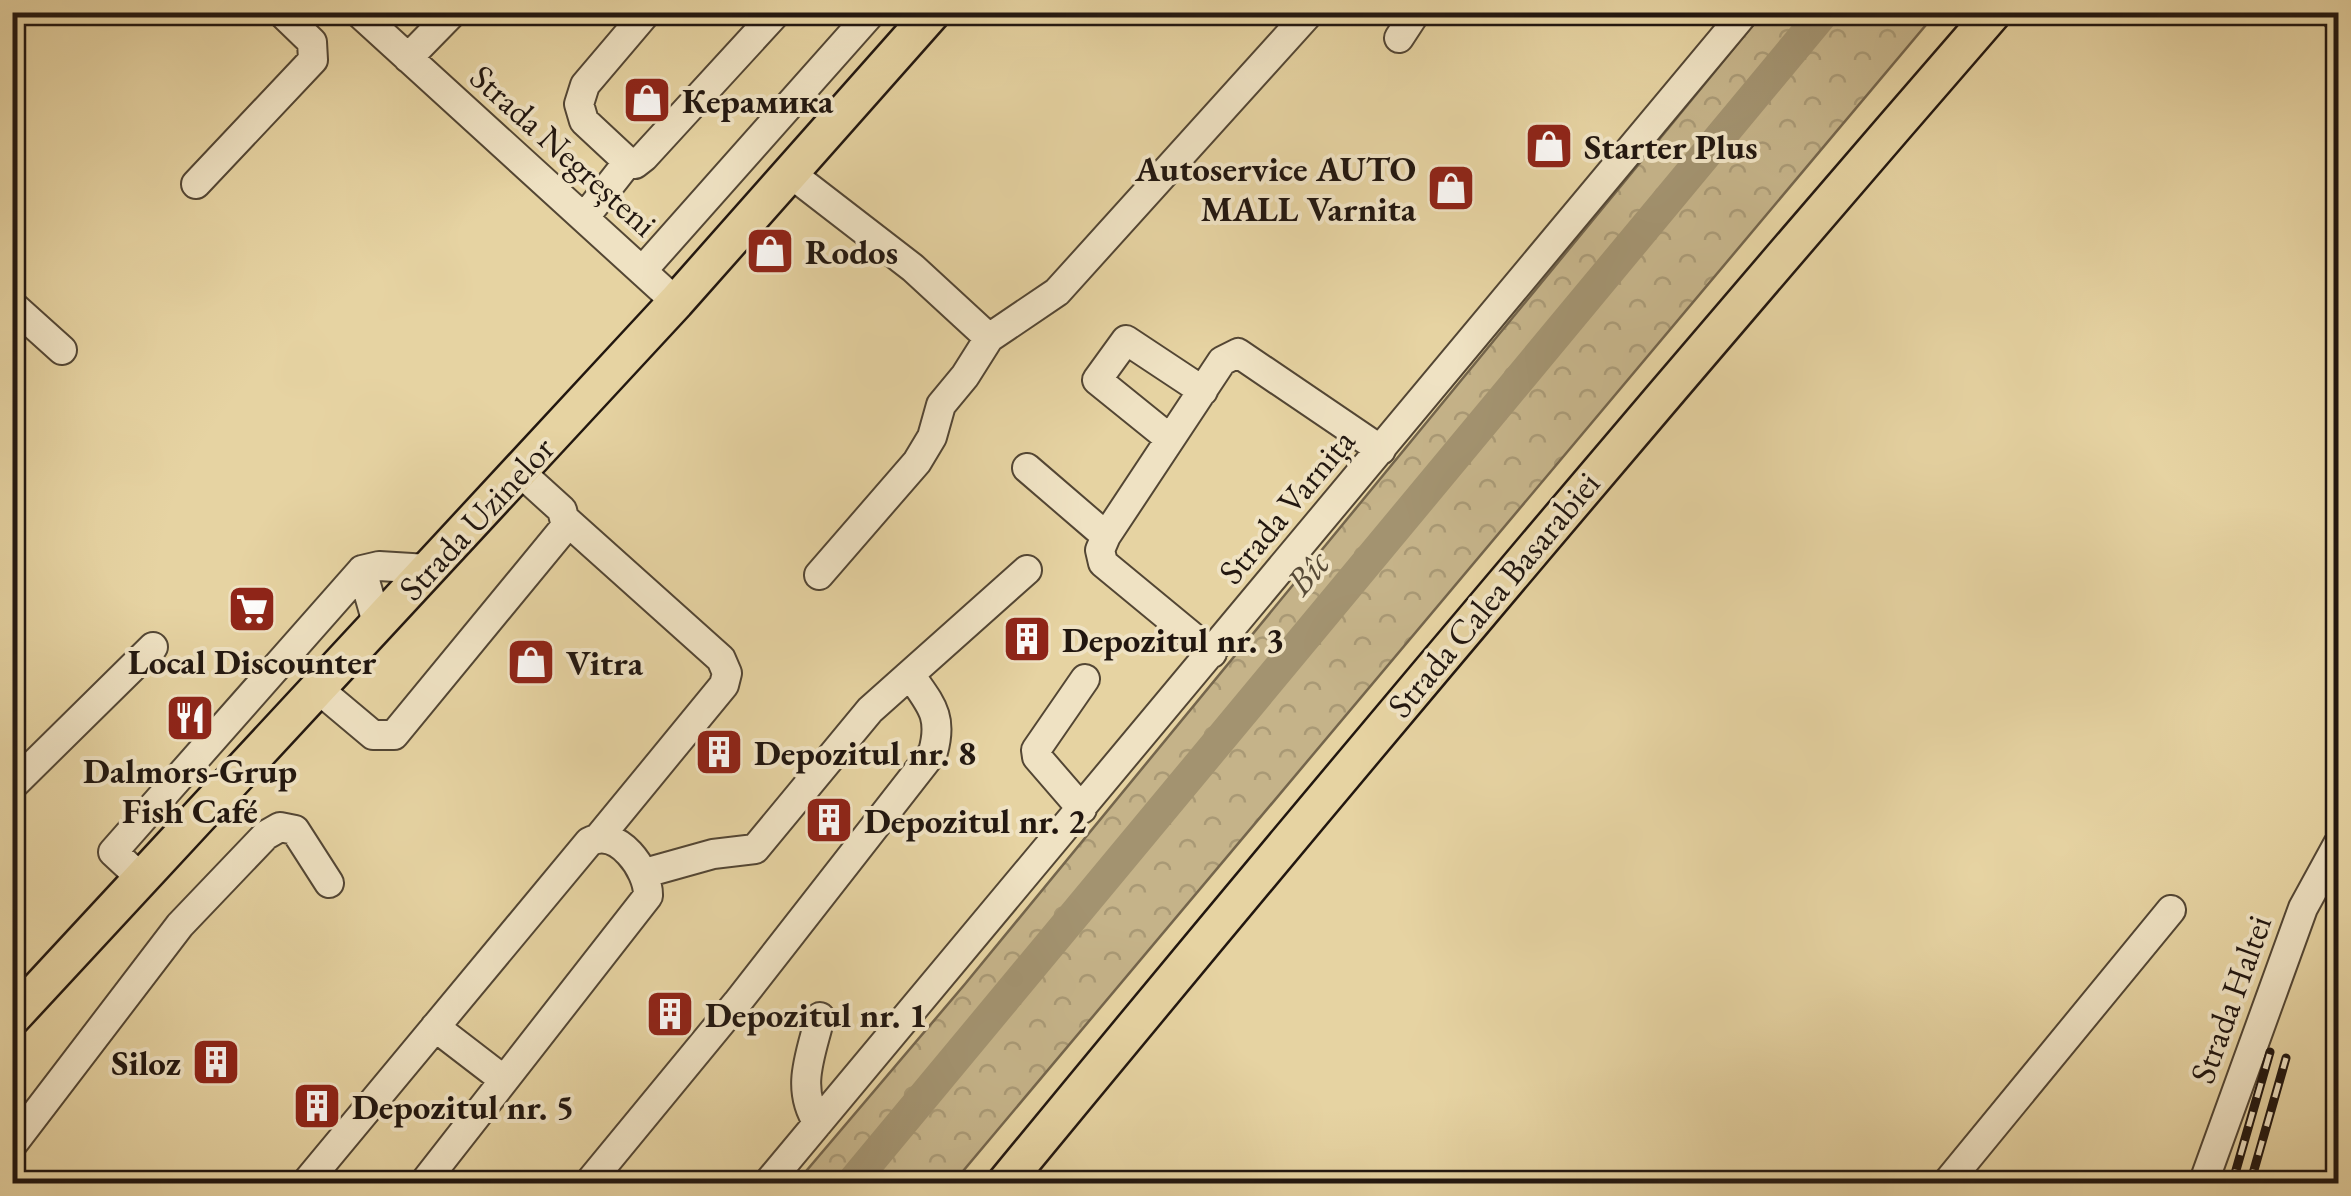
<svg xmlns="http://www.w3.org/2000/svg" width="2351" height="1196" font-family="'EB Garamond',serif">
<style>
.forest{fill:url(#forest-crowns);stroke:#74654c;stroke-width:2.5}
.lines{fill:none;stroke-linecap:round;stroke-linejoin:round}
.river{stroke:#a39370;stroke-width:32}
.minor-casing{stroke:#534634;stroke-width:32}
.major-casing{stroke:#221710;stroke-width:40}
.minor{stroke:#efe2c3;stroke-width:28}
.major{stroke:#e6d3a2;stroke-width:35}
.rail-casing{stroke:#221710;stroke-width:9}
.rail{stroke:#efe2c3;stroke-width:5;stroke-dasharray:15;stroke-linecap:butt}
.labels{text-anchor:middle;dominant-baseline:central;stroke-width:8;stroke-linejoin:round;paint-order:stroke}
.poi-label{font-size:35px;font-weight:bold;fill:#221710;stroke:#efe2c3;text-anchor:start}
.street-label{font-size:35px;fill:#221710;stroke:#efe2c3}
.water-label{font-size:38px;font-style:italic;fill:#564936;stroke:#efe2c3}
</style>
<defs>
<pattern id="forest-crowns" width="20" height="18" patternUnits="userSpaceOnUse" patternTransform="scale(2.5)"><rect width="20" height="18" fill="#c5b389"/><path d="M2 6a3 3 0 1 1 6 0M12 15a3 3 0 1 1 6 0" fill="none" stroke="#a99975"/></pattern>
</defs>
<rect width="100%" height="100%" fill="#e6d3a2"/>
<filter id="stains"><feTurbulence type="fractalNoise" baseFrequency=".002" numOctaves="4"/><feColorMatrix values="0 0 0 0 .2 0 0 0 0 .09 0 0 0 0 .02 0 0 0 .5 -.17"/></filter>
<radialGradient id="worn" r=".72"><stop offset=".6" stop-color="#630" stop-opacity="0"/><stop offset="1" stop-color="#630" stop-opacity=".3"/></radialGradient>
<path class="forest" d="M1763 13H1936L953 1183H796L965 984Z"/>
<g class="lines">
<path class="river" d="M851 1184 1824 12"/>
<g class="minor-casing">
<path id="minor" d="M358 12 676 302
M2333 12 2338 18
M1399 38 1416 12
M408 58 453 12
M628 162 584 121 579 104 585 85 647 12
M790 173 913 268 989 338 1057 292 1310 12
M196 184 313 60 312 42 281 12
M584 218 628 162 635 164 644 157 777 12
M642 271 872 12
M12 305 62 350
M1170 439 1097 380 1126 340 1203 391
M1027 468 1106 536
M567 521 721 659 727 673 724 685 600 836
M362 570 377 623
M819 575 917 462 932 437 941 405 965 376 989 338
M1212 653 1103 563 1100 550 1106 536 1222 361 1238 353 1381 450
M317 688 373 735H394L566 526 562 510 519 471
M12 786 153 647
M1082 809 1037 757 1036 750 1085 679
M645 873 713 854 755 849 870 710 1027 570
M141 878 113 852 362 570 379 566 428 569
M435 1027 504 1080
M818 1123C795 1088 811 1055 820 1017
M12 1145 180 925 266 835 280 827 295 830 329 883
M305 1184 589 842C617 826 649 870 648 896L423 1184
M588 1184 737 1003 933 752C943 716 931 705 911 676
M767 1184 1745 12
M1946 1184 2171 910
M2203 1184 2303 908 2338 844"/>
</g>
<g class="major-casing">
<path id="major" d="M12 1018 676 302 933 12
M1004 1184C1329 789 1658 399 1994 12"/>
</g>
<use href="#minor" class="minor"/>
<use href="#major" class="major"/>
<g class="rail-casing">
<path id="rail" d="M2232 1184 2270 1052
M2250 1184 2286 1058"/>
</g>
<use href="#rail" class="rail"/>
</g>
<defs>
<g id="shop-square" transform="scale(2.5)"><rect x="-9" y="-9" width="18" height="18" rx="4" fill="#8f2418" stroke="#efe2c3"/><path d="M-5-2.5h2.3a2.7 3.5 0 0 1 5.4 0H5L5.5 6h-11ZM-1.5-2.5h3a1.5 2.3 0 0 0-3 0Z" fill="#fff"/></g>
<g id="supermarket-square" transform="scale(2.5)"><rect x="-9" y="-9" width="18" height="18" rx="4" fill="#8f2418" stroke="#efe2c3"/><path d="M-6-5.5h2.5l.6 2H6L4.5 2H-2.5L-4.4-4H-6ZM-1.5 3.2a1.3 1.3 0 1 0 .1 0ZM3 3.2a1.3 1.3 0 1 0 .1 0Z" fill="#fff"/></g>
<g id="building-square" transform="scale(2.5)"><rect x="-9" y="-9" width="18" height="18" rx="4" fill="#8f2418" stroke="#efe2c3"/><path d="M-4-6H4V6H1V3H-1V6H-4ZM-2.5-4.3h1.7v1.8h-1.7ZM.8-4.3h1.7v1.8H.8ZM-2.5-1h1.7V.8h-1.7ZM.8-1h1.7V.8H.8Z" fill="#fff"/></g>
<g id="restaurant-square" transform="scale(2.5)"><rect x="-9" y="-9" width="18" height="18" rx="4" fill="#8f2418" stroke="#efe2c3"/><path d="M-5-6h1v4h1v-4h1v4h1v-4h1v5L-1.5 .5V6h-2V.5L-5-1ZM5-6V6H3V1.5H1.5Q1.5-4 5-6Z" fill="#fff"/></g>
</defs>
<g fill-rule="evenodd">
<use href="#shop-square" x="647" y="100"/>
<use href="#shop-square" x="1549" y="146"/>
<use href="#shop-square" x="1451" y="188"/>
<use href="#shop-square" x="770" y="251"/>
<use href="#supermarket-square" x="252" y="609"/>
<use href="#building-square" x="1027" y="639"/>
<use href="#shop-square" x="531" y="662"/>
<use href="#restaurant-square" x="190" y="718"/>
<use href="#building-square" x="719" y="752"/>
<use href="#building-square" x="829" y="820"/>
<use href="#building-square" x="670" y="1014"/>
<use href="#building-square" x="216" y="1062"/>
<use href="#building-square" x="317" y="1106"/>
</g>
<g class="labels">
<g class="poi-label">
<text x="682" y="100">Керамика</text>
<text x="1584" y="146">Starter Plus</text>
<text x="1416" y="168" text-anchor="end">Autoservice AUTO<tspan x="1416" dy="40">MALL Varnita</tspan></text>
<text x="805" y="251">Rodos</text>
<text x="1062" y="639">Depozitul nr. 3</text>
<text x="252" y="661" text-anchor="middle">Local Discounter</text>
<text x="566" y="662">Vitra</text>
<text x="754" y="752">Depozitul nr. 8</text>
<text x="190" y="770" text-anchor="middle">Dalmors-Grup<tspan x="190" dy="40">Fish Café</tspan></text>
<text x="864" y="820">Depozitul nr. 2</text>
<text x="705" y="1014">Depozitul nr. 1</text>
<text x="181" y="1062" text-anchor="end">Siloz</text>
<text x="352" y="1106">Depozitul nr. 5</text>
</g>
<g class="street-label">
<text transform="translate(564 150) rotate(42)">Strada Negreșteni</text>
<text transform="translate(1286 506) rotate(-50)">Strada Varnița</text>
<text transform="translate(476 518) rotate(-47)">Strada Uzinelor</text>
<text transform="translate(1493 594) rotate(-50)">Strada Calea Basarabiei</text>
<text transform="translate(2230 999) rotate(-70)">Strada Haltei</text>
</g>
<g class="water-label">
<text transform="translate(1307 572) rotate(-50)">Bîc</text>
</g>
</g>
<rect width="2351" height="1196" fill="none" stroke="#e6d3a2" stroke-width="50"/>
<rect x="15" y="15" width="2321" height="1166" fill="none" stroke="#221710" stroke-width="5"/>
<rect x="25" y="25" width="2301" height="1146" fill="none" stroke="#221710" stroke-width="2.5"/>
<rect width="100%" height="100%" filter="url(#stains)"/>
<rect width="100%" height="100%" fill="url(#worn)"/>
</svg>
